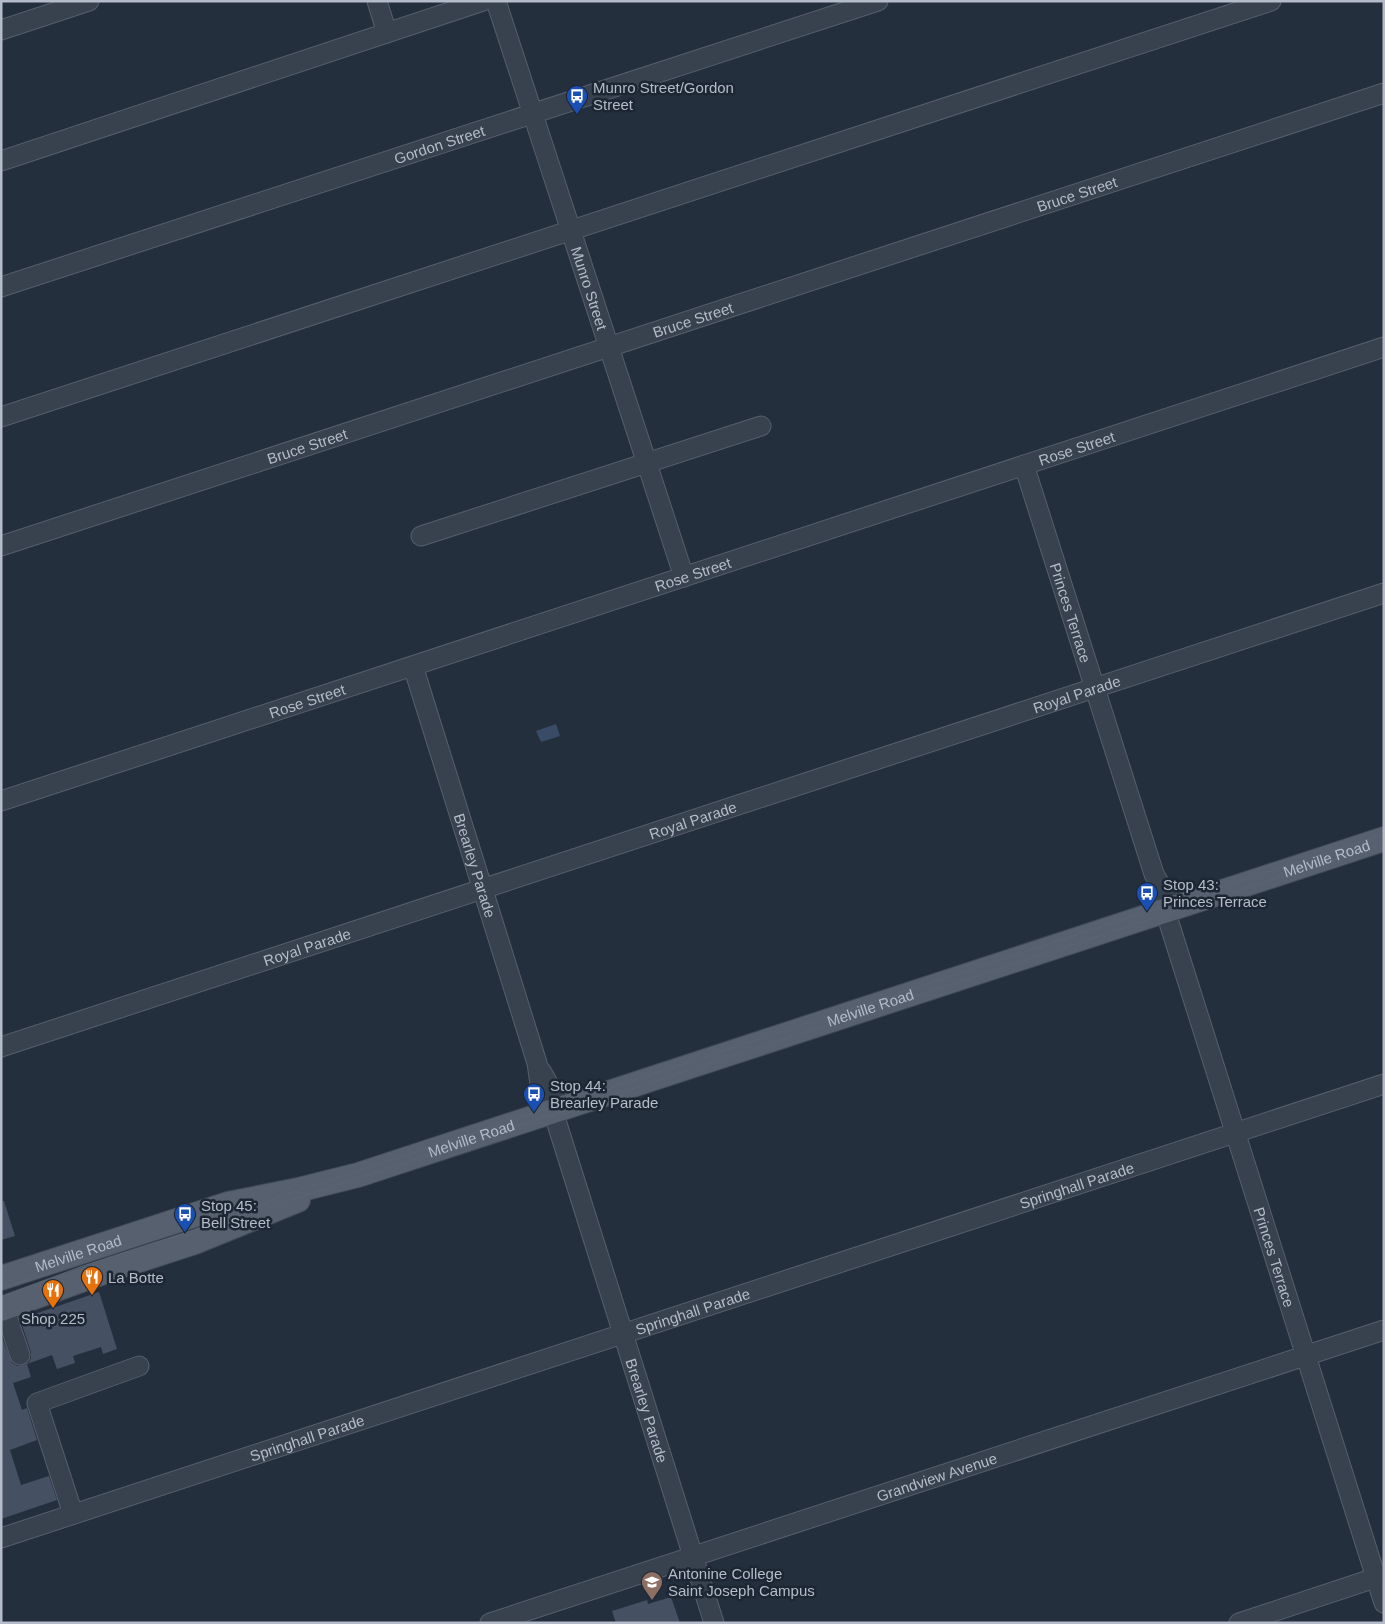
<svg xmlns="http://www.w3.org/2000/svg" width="1385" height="1624" font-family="Arial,sans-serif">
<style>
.water{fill:#394c67}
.building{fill:#455162}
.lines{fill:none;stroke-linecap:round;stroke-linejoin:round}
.minor-casing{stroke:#565f6c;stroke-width:21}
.major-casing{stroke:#414a57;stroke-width:26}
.minor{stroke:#38414e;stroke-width:19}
.major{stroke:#56606e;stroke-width:24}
.tram{stroke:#5a6575;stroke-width:1}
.labels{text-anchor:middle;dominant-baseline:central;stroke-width:5;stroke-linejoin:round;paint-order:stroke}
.poi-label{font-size:15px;fill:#b4bcc9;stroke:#1d2633;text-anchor:start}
.street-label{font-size:15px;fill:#b4bcc9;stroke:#1d2633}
</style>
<rect width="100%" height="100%" fill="#242f3e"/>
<path class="water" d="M556 724 560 736 541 742 536 731Z"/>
<path class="building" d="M1 1201H4L15 1236 1 1240Z
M99 1292 117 1349 103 1354 101 1347 73 1356 75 1363 57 1369 52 1355 27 1364 31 1377 13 1383 22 1410 27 1408 37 1440 10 1450 21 1485 49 1476 57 1500 1 1519V1335L12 1363 17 1366 24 1365 29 1362 31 1358V1352L20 1319Z
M671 1597 680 1623H616L612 1611 647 1600 648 1604Z"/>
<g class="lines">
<g class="minor-casing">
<g id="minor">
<path d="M377 1 387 33"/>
<path id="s1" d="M496 1 684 577"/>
<path d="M1 30 89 1"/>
<path d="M1 161 483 1"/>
<path id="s2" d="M1 287 878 1"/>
<path d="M1 417 1271 1"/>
<path id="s3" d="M1024 465 1154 874 1171 904 1175 907"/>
<path d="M421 536 761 426"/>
<path id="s4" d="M1 546 1384 93"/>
<path id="s5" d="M413 666 537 1063 541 1091 537 1116"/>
<path id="s6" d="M1 801 1384 347"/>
<path id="s7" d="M1165 910 1384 1603"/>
<path id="s8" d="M1 1047 1384 593"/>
<path d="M541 1071 550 1087 568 1106"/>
<path id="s9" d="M553 1111 714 1623"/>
<path d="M4 1308 20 1355"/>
<path d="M73 1514 37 1403 139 1366"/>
<path id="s10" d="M1 1538 1384 1084"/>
<path id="s11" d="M490 1623 1384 1330"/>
<path d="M1239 1623 1384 1575"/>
</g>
</g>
<g class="major-casing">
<g id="major">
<path id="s12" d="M1 1278 228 1204 298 1190 358 1175 1384 839"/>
<path d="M1 1309 118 1267 195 1242 298 1200"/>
</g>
</g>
<use href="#minor" class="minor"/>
<use href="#major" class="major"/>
<path class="tram" d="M261 1210 1384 843
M1 1288 53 1272
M1 1297 80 1267 219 1222 278 1197 1384 834"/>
</g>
<defs>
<g id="bus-pin" transform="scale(1.125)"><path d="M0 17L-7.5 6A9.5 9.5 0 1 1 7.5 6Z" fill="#1a4fb4" stroke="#1d2633"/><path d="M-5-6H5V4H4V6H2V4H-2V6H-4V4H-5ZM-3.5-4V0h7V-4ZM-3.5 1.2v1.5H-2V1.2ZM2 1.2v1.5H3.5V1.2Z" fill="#fff"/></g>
<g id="restaurant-pin" transform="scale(1.125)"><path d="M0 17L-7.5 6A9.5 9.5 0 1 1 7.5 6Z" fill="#e8710a" stroke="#1d2633"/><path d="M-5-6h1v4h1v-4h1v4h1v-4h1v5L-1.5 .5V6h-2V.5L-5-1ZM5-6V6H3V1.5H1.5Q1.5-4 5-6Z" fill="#fff"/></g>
<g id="school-pin" transform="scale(1.125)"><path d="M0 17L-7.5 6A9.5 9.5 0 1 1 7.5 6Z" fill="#8d6e63" stroke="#1d2633"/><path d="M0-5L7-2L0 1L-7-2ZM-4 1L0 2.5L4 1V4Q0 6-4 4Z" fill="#fff"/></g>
</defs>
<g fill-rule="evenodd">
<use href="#bus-pin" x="577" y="96"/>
<use href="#bus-pin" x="1147" y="893"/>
<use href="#bus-pin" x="534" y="1094"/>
<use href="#bus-pin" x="185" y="1214"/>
<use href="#restaurant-pin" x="92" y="1277"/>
<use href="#restaurant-pin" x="53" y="1290"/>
<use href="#school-pin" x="652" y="1582"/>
</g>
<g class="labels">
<g class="poi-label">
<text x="593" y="87">Munro Street/Gordon<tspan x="593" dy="17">Street</tspan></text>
<text x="1163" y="884">Stop 43:<tspan x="1163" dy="17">Princes Terrace</tspan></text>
<text x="550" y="1085">Stop 44:<tspan x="550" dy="17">Brearley Parade</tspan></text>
<text x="201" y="1205">Stop 45:<tspan x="201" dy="17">Bell Street</tspan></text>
<text x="108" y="1277">La Botte</text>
<text x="53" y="1318" text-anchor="middle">Shop 225</text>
<text x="668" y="1573">Antonine College<tspan x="668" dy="17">Saint Joseph Campus</tspan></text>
</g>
<g class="street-label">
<text stroke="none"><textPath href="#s2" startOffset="461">Gordon Street</textPath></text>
<text stroke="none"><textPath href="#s4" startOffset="1132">Bruce Street</textPath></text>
<text stroke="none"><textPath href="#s1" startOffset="302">Munro Street</textPath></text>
<text stroke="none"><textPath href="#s4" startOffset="728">Bruce Street</textPath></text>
<text stroke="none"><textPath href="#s4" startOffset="322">Bruce Street</textPath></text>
<text stroke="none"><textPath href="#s6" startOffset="1132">Rose Street</textPath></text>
<text stroke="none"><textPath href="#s6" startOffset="728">Rose Street</textPath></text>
<text stroke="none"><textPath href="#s3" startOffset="155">Princes Terrace</textPath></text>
<text stroke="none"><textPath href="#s8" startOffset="1132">Royal Parade</textPath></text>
<text stroke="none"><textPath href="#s6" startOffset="322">Rose Street</textPath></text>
<text stroke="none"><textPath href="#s8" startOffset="728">Royal Parade</textPath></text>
<text stroke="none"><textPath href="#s12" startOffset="1391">Melville Road</textPath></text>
<text stroke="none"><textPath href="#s5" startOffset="209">Brearley Parade</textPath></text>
<text stroke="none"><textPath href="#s8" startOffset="322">Royal Parade</textPath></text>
<text stroke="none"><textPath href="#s12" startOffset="911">Melville Road</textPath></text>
<text stroke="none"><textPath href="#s12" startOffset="491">Melville Road</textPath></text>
<text stroke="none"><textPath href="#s10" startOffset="1132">Springhall Parade</textPath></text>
<text stroke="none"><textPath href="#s12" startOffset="81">Melville Road</textPath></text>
<text stroke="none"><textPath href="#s7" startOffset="364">Princes Terrace</textPath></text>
<text stroke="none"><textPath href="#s10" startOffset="728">Springhall Parade</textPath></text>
<text stroke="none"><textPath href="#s9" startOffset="314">Brearley Parade</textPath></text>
<text stroke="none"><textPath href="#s10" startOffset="322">Springhall Parade</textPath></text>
<text stroke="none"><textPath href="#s11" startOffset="470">Grandview Avenue</textPath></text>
</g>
</g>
<rect width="1385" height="1624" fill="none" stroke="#b4bcc9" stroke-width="5"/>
</svg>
